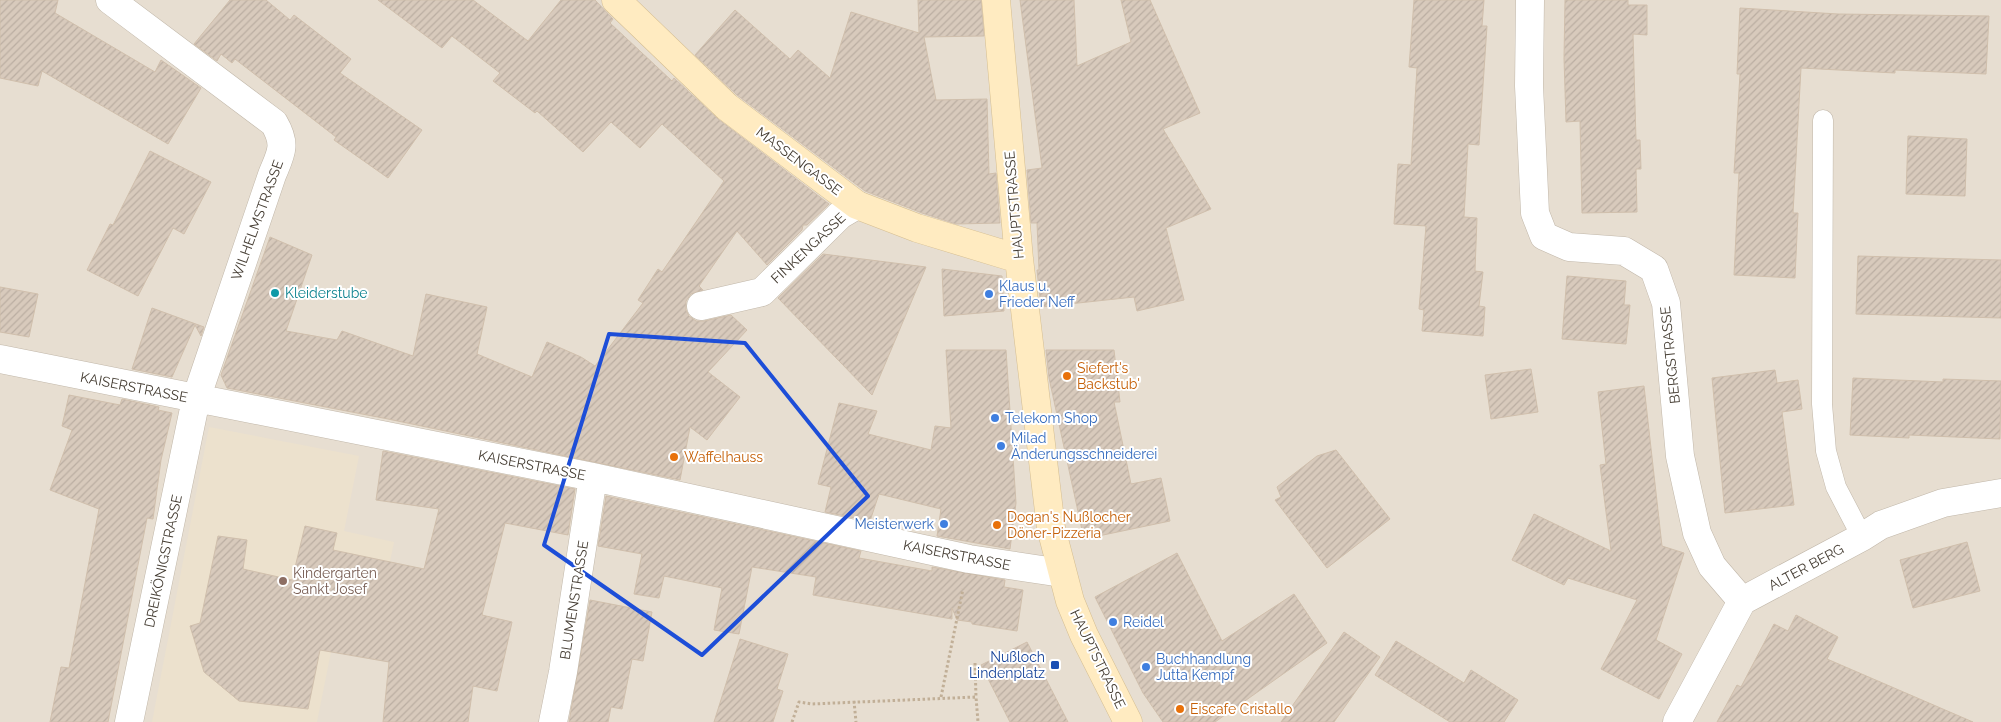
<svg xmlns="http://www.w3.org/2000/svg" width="2001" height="722" font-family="Raleway,sans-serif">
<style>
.residential{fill:#e7ded1}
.education{fill:#ece1cd}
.building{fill:url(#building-hatch);stroke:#d0bfac}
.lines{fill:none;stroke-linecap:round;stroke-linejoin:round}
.service-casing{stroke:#c1b7a9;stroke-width:21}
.minor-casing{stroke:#c1b7a9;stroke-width:29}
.secondary-casing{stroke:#d5be91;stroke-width:29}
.path{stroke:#c1af97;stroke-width:3;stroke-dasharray:2.5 2.5;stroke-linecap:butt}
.service{stroke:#fff;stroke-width:20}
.minor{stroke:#fff;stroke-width:28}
.secondary{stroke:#ffebc1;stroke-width:28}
.marked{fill:none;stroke:#1d4ed8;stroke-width:4;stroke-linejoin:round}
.culture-dot{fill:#0f9aa8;stroke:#fff;stroke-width:2}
.shop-dot{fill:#3f7fe0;stroke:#fff;stroke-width:2}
.food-dot{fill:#e8710a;stroke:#fff;stroke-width:2}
.education-dot{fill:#8d6e63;stroke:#fff;stroke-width:2}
.transit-dot{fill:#1a4fb4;stroke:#fff;stroke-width:2}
.labels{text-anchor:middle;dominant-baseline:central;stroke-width:4;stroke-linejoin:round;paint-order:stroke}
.street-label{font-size:14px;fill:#453d33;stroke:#fff}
.shop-label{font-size:14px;fill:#366cbe;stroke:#fff;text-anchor:start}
.culture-label{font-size:14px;fill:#0d838f;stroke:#fff;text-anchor:start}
.food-label{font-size:14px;fill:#c56008;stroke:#fff;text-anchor:start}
.education-label{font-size:14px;fill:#785e54;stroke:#fff;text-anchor:start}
.transit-label{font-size:14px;fill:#164399;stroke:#fff;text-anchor:end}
</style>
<defs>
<pattern id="building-hatch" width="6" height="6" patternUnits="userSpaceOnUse" patternTransform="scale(1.25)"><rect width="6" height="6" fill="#d8cabc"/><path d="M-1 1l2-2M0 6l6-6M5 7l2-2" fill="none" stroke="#bbaea2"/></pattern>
</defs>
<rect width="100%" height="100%" fill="#f3ede4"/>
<path class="residential" d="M0 0H2001V722H0Z"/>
<path class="education" d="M209 427 359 456 344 531 394 542 370 659 331 652 317 722H152Z"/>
<path class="building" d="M0 0H58L55 13 155 72 161 60 201 88 168 144 42 71 38 86 0 78Z
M230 0H266L290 20 294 15 351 59 340 73 422 130 388 178 334 140 336 137 235 59 232 63 221 54 217 61 194 44Z
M378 0H473L528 41 561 0H595L613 19 610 23 672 81 674 78 718 119 829 204 807 225H803L802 230 767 265 737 231 699 286 703 290 691 294 686 301V310L689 316 696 321H704L731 315 747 330 708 372 740 397 707 440 690 427 680 480 388 419 227 388 221 375 270 237 312 255 286 331 337 340 342 331 413 356 426 294 487 307 477 354 532 377 547 342 581 357 595 366 643 303 638 300 658 269 662 272 724 181 662 124 640 148 611 122 583 152 537 111 535 113 493 81 500 73 452 36 442 48Z
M918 0H981L984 36 924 37 936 100 987 99 989 174 996 173 1000 223 956 224 922 213 865 191 737 95 695 55 735 10 790 59 798 50 830 78 851 12 919 33Z
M1020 0H1074L1077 66 1131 42 1121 0H1150L1200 113 1163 129 1211 209 1166 228 1184 300 1137 311 1134 297 1041 307 1037 270H1039L1037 223H1031L1027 170 1042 168Z
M1414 0H1484L1482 26H1487L1479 145 1468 144 1464 217 1477 218 1475 271 1483 272 1479 306 1485 307 1483 336 1422 331 1424 310 1419 309 1426 226 1394 224 1398 164 1411 165 1417 68 1409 67Z
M1565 0H1628V5H1647V35L1633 34 1636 140H1640L1641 169H1636L1637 212 1582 213 1580 121 1566 122 1564 58Z
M1740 8 1838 14 1989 16 1986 74 1895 70V73L1801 68 1793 213H1798L1795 278 1734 275 1739 173H1734L1740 74H1737Z
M1908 136 1967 139 1965 196 1906 194Z
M150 151 211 182 184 234 173 228 138 296 87 270 110 224 113 225Z
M823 254 926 267 872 395 778 298Z
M1858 256 2001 260V318L1856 314Z
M942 269 1002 276 1004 311 944 316Z
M1567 276 1626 281 1624 305H1630L1626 344 1562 339Z
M0 287 38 294 29 337 0 332Z
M152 308 204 327 201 336 195 325 172 377 132 369Z
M946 350H1006L1016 503 1010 549 937 536 941 509 879 494 870 521 825 512 831 487 818 484 839 403 877 411 868 434 931 450 935 426 951 428Z
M1046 350H1114L1120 402H1114L1131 484 1161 478 1170 521 1084 539 1049 378Z
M1531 369 1538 412 1491 419 1485 375Z
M1775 370 1777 383 1798 380 1802 409 1782 412 1794 505 1725 513 1712 378Z
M1853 378 1943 382V379L2001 381 2000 439 1909 435V438L1850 435Z
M1644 386 1662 546 1684 553 1656 640 1682 654 1659 699 1601 669 1637 600 1568 578 1564 585 1512 560 1534 514 1611 551 1600 465 1606 464 1598 392Z
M69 395 120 405 122 399 159 407 158 410 172 413 161 460 153 519 147 518 108 722H50L61 667 69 668 99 509 50 490 72 430 62 426Z
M1336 450 1390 519 1327 568 1275 500 1281 497 1277 487 1317 456Z
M383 451 575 489 568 535 505 523 482 615 512 622 497 691 473 686 468 722H383L389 662 320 650 308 709 239 701 204 672 190 626 200 623 218 536 247 540 243 569 292 580 305 526 337 533 333 550 424 569 439 509 376 500Z
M606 496 861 551 859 558 932 571V567L1005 580 1004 587 1023 590 1017 631 972 624V622L957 620 952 608V619L813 595 816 577 752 567 739 634 714 630 722 588 664 576 659 598 634 594 642 554 598 546Z
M1967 542 1980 591 1913 608 1900 560Z
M1177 553 1222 641 1294 594 1327 643 1215 722H1163L1143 693 1095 597Z
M590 600 652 612 643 661 632 659 622 709 611 707 608 722H569Z
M1796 615 1838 637 1827 659 1973 722H1717L1737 685 1741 687 1774 624 1788 631Z
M1344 632 1380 657 1334 722H1281Z
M740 639 788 654 777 689 783 691 773 722H714Z
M1396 641 1464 683 1471 670 1518 700 1504 722H1450L1375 675Z
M1027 642 1068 722H1010L981 665Z"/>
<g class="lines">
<g class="service-casing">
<path id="service" d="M1823 120 1822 404 1826 451 1836 487 1862 537"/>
</g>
<g class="minor-casing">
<path id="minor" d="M110 0 274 123C287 145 281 153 272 175L196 399 129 722
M1530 0 1529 86 1535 213 1544 236 1569 247 1624 251 1654 269 1666 303 1680 456 1697 533 1712 566 1742 601
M701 306 762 292 840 215 857 205
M0 359 593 477 969 559 1062 573
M553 722 563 672 593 477
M1677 722 1742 601 1862 537 1881 525 1943 503 2001 493"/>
</g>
<g class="secondary-casing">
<path id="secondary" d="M616 0 727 107 857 205 917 228 1019 259
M996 0 1019 259 1051 528 1070 601 1084 635 1128 722"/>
</g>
<path class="path" d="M975 663 976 697
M941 697 963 589
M854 701 856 722
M792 722 799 702 812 704 976 697 978 722"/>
<use href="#service" class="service"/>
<use href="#minor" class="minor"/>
<use href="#secondary" class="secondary"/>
</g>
<path class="marked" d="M609 334 745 343 868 496 702 655 544 545Z"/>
<circle class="culture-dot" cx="275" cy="293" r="5"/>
<g class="shop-dot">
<circle cx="989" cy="294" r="5"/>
<circle cx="995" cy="418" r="5"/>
<circle cx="1001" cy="446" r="5"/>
<circle cx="944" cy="524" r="5"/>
<circle cx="1113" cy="622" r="5"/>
<circle cx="1146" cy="667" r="5"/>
</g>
<g class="food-dot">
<circle cx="1067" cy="376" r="5"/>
<circle cx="674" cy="457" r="5"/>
<circle cx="997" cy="525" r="5"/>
<circle cx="1180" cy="709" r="5"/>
</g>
<circle class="education-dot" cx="283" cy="581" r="5"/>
<rect class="transit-dot" x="1050" y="660" width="10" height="10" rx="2.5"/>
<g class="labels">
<g class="street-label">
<text transform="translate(799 161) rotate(37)">MASSENGASSE</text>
<text transform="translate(1014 205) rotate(-95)">HAUPTSTRASSE</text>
<text transform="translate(257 220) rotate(-70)">WILHELMSTRASSE</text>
<text transform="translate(808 248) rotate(-43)">FINKENGASSE</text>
<text transform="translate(1670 355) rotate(-96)">BERGSTRASSE</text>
<text transform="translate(134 387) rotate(11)">KAISERSTRASSE</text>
<text transform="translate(532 465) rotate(11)">KAISERSTRASSE</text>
<text transform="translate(957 555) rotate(11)">KAISERSTRASSE</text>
<text transform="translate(163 561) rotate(-78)">DREIKÖNIGSTRASSE</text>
<text transform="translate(1806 567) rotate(-28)">ALTER BERG</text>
<text transform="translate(574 600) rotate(-81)">BLUMENSTRASSE</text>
<text transform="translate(1098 659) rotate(64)">HAUPTSTRASSE</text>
</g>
<g class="shop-label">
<text x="999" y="286">Klaus u.<tspan x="999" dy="16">Frieder Neff</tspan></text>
<text x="1005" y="418">Telekom Shop</text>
<text x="1011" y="438">Milad<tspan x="1011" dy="16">Änderungsschneiderei</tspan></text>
<text x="934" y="524" text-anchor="end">Meisterwerk</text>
<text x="1123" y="622">Reidel</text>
<text x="1156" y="659">Buchhandlung<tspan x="1156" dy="16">Jutta Kempf</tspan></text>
</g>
<g class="culture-label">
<text x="285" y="293">Kleiderstube</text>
</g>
<g class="food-label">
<text x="1077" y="368">Siefert's<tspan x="1077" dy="16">Backstub'</tspan></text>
<text x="684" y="457">Waffelhauss</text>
<text x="1007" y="517">Dogan's Nußlocher<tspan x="1007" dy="16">Döner-Pizzeria</tspan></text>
<text x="1190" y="709">Eiscafe Cristallo</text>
</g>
<g class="education-label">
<text x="293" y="573">Kindergarten<tspan x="293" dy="16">Sankt Josef</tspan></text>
</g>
<g class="transit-label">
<text x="1045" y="657">Nußloch<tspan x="1045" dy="16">Lindenplatz</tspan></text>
</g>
</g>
</svg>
